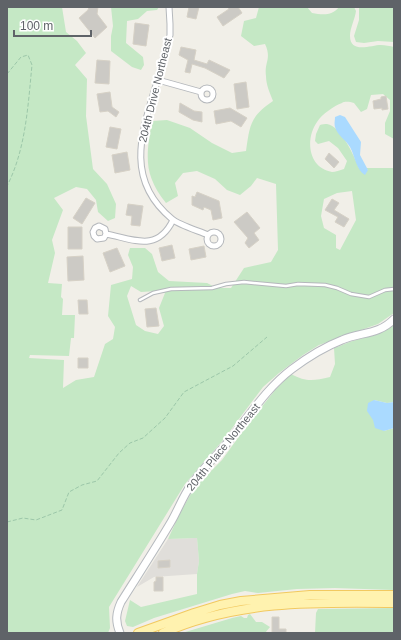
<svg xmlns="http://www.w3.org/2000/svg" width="401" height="640" font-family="Arial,sans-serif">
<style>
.industrial{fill:#e0deda}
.green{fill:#c5e8c5;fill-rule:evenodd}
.water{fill:#aadaff}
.building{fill:#cccac5;stroke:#d6d1c6}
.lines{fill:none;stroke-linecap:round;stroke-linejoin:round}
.lane-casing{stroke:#b5b8bc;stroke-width:4.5}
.street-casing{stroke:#b5b8bc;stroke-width:7}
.secondary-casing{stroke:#b6babf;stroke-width:9}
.primary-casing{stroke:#f2c960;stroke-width:10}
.path{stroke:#9cc7a9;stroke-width:1;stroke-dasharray:4 2;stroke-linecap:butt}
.lane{stroke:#fff;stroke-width:2.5}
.street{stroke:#fff;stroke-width:5}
.secondary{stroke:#fff;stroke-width:7}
.primary{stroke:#fff2af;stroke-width:8}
.labels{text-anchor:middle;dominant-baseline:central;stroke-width:4;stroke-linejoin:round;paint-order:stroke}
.street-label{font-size:11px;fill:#5f6368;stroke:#fff}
</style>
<rect width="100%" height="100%" fill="#f1efe8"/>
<path class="industrial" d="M197 538 199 561 197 574 154 577 137 587 168 539Z"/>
<path class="green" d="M7 7H62L66 32 77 41 86 53 75 65 87 79 86 116 93 169 107 184 116 204 115 218 108 221 98 212 96 200 87 189 76 187 54 198 63 210 52 240 55 253 48 283 62 284 61 297 63 299 62 315H75L74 338H71L69 356 30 355 29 358 64 360 63 388 76 380 94 377 105 344 113 339 115 327 108 316 111 285 132 279 133 267 128 255 130 248H145L152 254 158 272 169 281 207 283 217 288H231L244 268 271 262 278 250 276 184 257 178 251 186 240 195 227 190 215 179 197 171 183 173 175 183 178 196 166 203C143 174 146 156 152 121L167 120 190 128 212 143 232 153 246 151C250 124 250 117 273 101 270 93 266 85 266 76 264 62 272 59 265 44L254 46 241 36 244 21 256 18 259 7H307L312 13C323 15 332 16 339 7H354L356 11C355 19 350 28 350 36 350 54 371 45 381 45 385 45 390 46 394 47V139L385 134V123L390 111V100L383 94 371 95 367 109 361 112 354 103C350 102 345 101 342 103 334 106 322 114 317 122 305 139 308 168 332 172 335 172 340 170 344 169L347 161 338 148 329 141 318 144 315 141 316 134 320 125C322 124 325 124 327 124 341 126 354 156 359 168L368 170 366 168H394V313L378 324 319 345 303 355 279 373 263 387 224 439 185 484 109 607 110 628 108 633H7ZM352 191 356 220 340 250 336 248V235L324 228 321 216 324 199 337 193ZM131 286 141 292 157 291 165 293 159 308 164 326 158 334 145 331 136 325 127 296Z
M111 7H159L157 10 147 11 138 19 127 21 126 43 143 57 144 65 141 70 132 67 111 51V36L113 26Z
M359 7H394V42L378 41 364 43 356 42 354 36 359 20Z
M394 324V402L387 403 374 400 384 431 394 428V590L335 588 297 589 258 593 245 591 232 594 154 618 133 627 127 626 125 621 130 600 141 607 197 594V574L199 561 197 538 168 539 181 511 195 487 222 460 248 424 276 389 291 374C306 382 313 381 330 377L335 364 334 348C341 346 348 342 356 340 370 336 383 335 394 324Z
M394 608V633H315L316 613 318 609Z
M250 614 256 622H262L270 627 265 633H182L232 618 241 616 244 618H247L248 615Z"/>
<path class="water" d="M340 115 345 117 361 142 360 155 368 170 365 175C356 170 355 156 350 147 346 140 337 135 335 127 334 123 335 121 335 117Z
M374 400 387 403 394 402V428L384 431 375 428 373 420 367 411 368 403Z"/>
<path class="building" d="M89 7H98L97 14 107 27 95 38 79 18 88 10Z
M189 7H199L196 19 187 17Z
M228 7H238L242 13 223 26 217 17 229 9Z
M135 23 149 25 146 46 133 44Z
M181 47 196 50 194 60 207 64 209 60 230 70 224 78 205 68 192 64 190 73 185 72 188 60 179 55Z
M97 60 110 61 109 84 95 83Z
M246 82 249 107 237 109 234 84Z
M110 92 112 107 119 112 116 117 108 111 100 112 97 94Z
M386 96 388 109 382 110V108L374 109 373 101 381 99V97Z
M180 103 194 111 202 112V122L193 120 179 112Z
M230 108 247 118 241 127 231 121 216 124 214 111Z
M110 127 121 129 117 149 106 147Z
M127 152 130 170 115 173 112 155Z
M329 153 339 162 334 168 325 159Z
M197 192 219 201 222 218 213 220 211 210 204 207 203 210 192 205V196L195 197Z
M86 198 95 203 82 224 73 218Z
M332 199 339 203 334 210 349 219 344 227 335 222 338 217 325 210Z
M128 204 143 206 140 226 131 225 132 216 126 215Z
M247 212 260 228 254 233 259 240 249 248 245 243 248 238 234 222Z
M68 227H82V249H68Z
M172 245 175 258 162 261 159 248Z
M204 246 206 257 191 260 189 249Z
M117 248 125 266 110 272 103 253Z
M83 256 84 280 68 281 67 257Z
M78 300H87L88 314H79Z
M156 308 159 326 147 327 145 309Z
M78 358H88V368H78Z
M170 560V567L158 568V561Z
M156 577H163V591H154V582L156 581Z
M272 617H279V629H286V633H272Z"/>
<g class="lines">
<g class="lane-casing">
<path id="lane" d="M140 300 153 293 171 289 212 288 226 284 244 282 286 286 298 284 325 285 337 288 351 294 369 297 385 290 394 289"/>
</g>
<g class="street-casing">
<path id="street" d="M169 7 170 24V35C165 51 161 68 156 85 141 134 125 180 172 219 179 225 199 231 208 235
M158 80 201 92
M201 94a6 6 0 1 1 12 0a6 6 0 1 1-12 0Z
M207 239a7 7 0 1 1 14 0a7 7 0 1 1-14 0Z
M106 234 104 238 97 239 94 236 93 232 95 228 99 226 105 229 106 234C133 239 157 253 173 220"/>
</g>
<g class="secondary-casing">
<path id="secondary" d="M120 633C115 621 116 613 121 602 138 575 155 549 171 522 178 510 183 496 191 485 203 467 220 453 232 437 251 413 268 387 292 369 308 357 324 347 342 340 360 332 379 335 394 319"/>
</g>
<g class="primary-casing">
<path id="primary" d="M138 633 194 613 220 605 241 601 310 595H394
M163 633C237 600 316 602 394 603"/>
</g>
<path class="path" d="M7 74 21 57 28 55 32 65C28 105 26 149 7 186
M7 522 23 518 36 520 62 510 69 492 82 485 97 481 119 453 130 443 143 438 165 418 184 392 233 366 267 337"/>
<use href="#lane" class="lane"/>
<use href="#street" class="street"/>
<use href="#secondary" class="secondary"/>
<use href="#primary" class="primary"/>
</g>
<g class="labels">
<g class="street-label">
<text transform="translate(155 90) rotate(-76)">204th Drive Northeast</text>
<text transform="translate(223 447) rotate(-51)">204th Place Northeast</text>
</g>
</g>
<rect width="401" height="640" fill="none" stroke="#5f6368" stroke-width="16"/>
<path d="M14 30v6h77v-6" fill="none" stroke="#5f6368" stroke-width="2"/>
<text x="20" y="30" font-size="12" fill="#5f6368" stroke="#ffffff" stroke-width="3" paint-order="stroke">100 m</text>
</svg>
